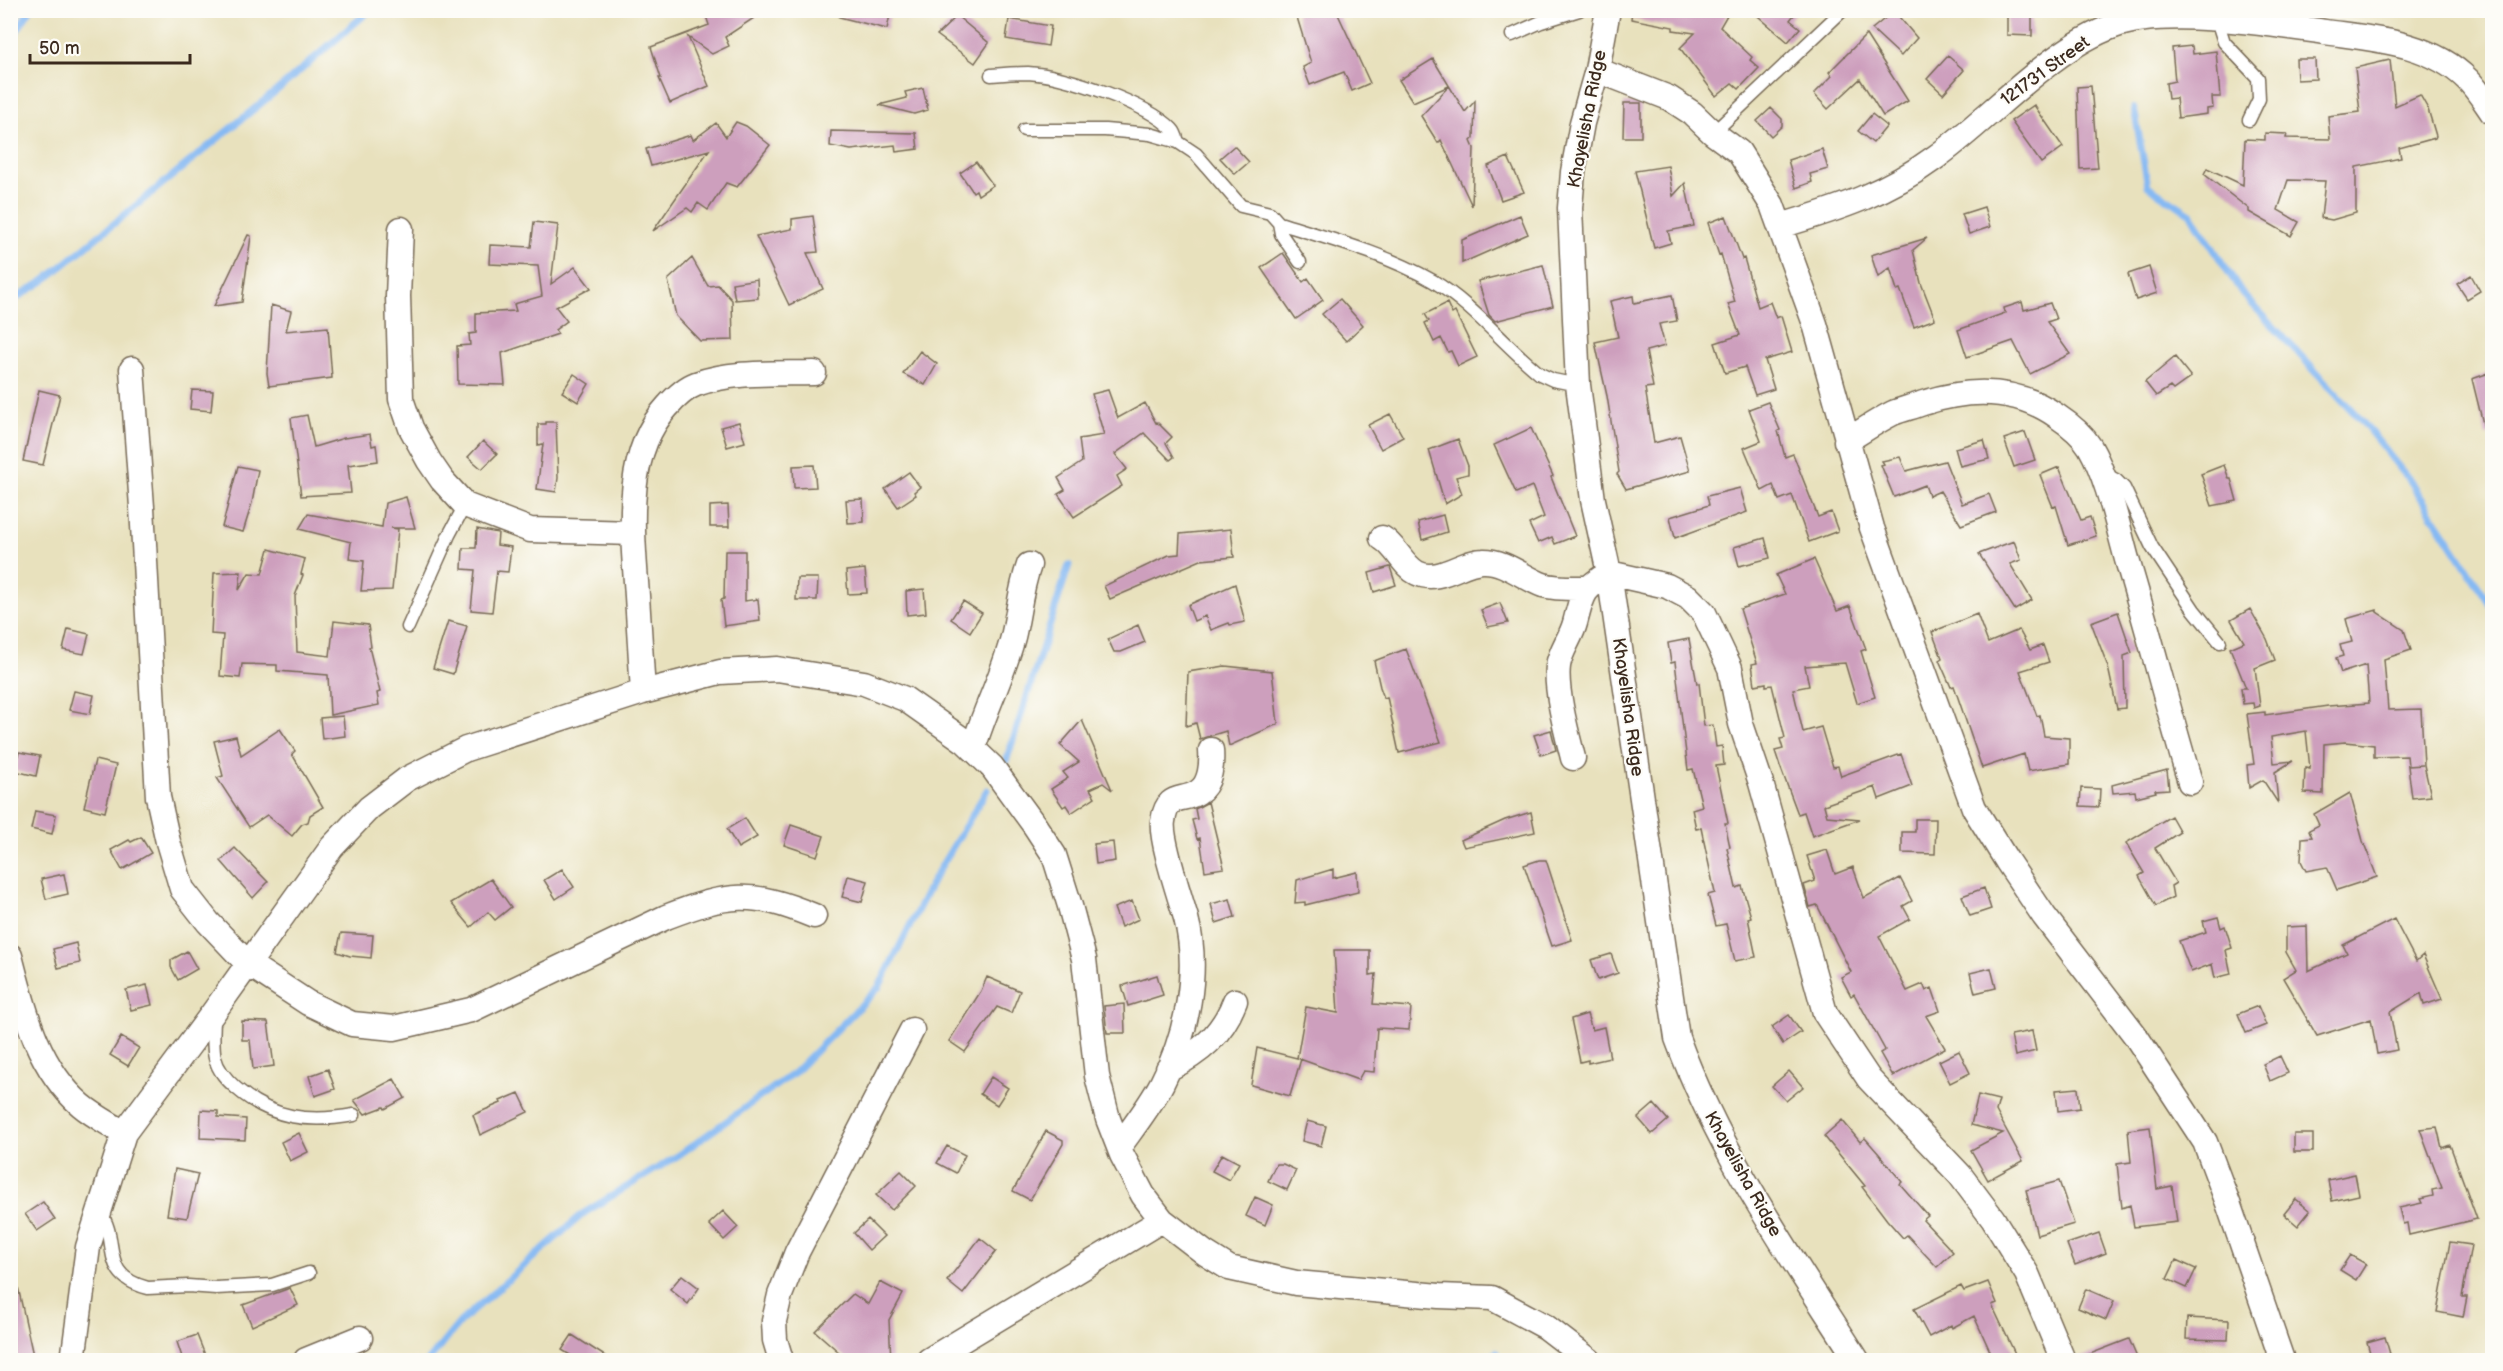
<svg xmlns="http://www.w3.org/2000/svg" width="2503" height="1371" font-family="'Balsamiq Sans',sans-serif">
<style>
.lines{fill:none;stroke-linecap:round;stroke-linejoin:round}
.stream{stroke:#86b9f3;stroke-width:7}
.building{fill:#cd9fbd}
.service-casing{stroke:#786a56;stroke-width:15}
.minor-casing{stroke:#786a56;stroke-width:27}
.service{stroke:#fff;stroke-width:12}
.minor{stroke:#fff;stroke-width:24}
.labels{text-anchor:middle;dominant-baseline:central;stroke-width:4.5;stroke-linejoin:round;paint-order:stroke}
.street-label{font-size:18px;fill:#3b2a1e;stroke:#fdfcf7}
</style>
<rect width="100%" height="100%" fill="#fdfcf7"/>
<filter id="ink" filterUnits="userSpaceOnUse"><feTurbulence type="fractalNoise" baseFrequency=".0167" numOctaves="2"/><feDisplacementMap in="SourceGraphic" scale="12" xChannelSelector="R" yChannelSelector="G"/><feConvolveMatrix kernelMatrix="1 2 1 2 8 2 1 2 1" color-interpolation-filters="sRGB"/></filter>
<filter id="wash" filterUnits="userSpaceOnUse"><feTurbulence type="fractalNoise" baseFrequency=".008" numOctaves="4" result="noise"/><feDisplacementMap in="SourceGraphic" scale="24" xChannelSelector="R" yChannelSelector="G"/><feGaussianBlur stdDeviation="1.35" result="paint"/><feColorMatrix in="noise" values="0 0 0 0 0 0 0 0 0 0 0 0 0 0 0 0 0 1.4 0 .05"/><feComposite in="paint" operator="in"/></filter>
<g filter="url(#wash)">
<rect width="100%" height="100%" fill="#e8e1bd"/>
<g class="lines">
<path class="stream" d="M10 41 30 10
M2134 108 2148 186 2191 214 2242 293 2360 419 2411 482 2492 607
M10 302 45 280 287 82 370 10
M1006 762 1069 565
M429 1360 460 1322 584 1213 679 1155 795 1072 879 987 933 880 987 790
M1489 1360 1496 1352"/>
</g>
<g id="blocks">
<path class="building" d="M704 10H766L725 37 729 46 712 54 688 37 709 86 670 103 659 78H661L651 47 709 25Z
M840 10H891L887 29 839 17Z
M1308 10H1336L1370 83 1352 91 1344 72 1310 85 1303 67 1311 63 1296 14Z
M1632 10H1730L1720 27 1752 57 1750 60 1759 68 1739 89 1732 83 1716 96 1680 48 1695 33 1673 30V27L1631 19Z
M1751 10H1798L1790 20 1800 28 1788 42Z
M2007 10H2032V36L2007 35Z
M1894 11 1917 38 1901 56 1872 29Z
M957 16 989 43 975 63 937 35Z
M1009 19 1051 26 1048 46 1006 39Z
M1866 35 1908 101 1883 116 1860 79 1828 109 1814 94 1832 76 1829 72Z
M2192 46 2193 54 2216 51 2220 97H2212L2213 108 2207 109V114L2178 118 2176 98 2168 99 2166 83 2175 81 2172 48Z
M1948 56 1964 70 1943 94 1927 79Z
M1433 59 1465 112 1475 101 1474 138 1471 141 1474 148 1472 206 1441 140 1438 143 1421 116 1449 86 1413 102 1399 80Z
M2296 59H2315L2316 79 2297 80Z
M2390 60 2395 106 2420 95 2428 109 2436 136 2435 138 2399 148 2401 158 2356 167V213L2332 220 2321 218 2325 181 2288 180 2278 210 2299 222 2291 236 2249 212V209L2204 174 2207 168 2243 185 2245 139 2265 140V133L2287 134 2286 138 2330 139 2328 116 2360 112 2355 68Z
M2091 86 2098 168 2080 169 2077 87Z
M923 88 928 110 914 114 879 105 907 98 905 92Z
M1624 103H1641V137H1623Z
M2034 105 2063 147 2041 163 2011 121Z
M1771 108 1782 119V126L1771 136 1757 121Z
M1872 114 1887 126 1873 143 1858 131Z
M736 122 746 126 770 145 737 187 726 183 708 210 698 203 692 212 687 208 653 231 709 150 651 166 646 149 691 135 693 140 716 123 726 137Z
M831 131 916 133 918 149 896 152 895 145 851 150 830 146Z
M1234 146 1249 162 1235 174 1220 158Z
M1822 149 1828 169 1810 174 1812 182 1796 188 1788 160Z
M1508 157 1524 192 1501 200 1488 166Z
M976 162 993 185 978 195 976 190 973 192 960 173Z
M1668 166 1673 196 1685 183 1694 226 1668 231 1671 243 1654 248 1635 171Z
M1984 207 1990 227 1969 234 1962 214Z
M1520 215 1528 234 1462 263V240Z
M813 216 818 252 807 253 823 289 789 305 756 236 792 229V219Z
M1726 216 1742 259 1744 258 1758 307 1770 302 1776 318 1781 316 1792 352 1765 360 1774 389 1755 395 1745 367 1725 373 1715 343 1740 335 1728 304 1735 302 1721 254 1719 255 1708 223Z
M534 222 558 225 551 284 575 267 591 288 556 307 567 321 555 330 558 334 502 353 505 385 458 384 457 346 470 345 469 334 476 333V313L516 311 514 304 542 296 538 266 489 264 490 245 531 247Z
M248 235 251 236 242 302 214 306Z
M1927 238 1913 250 1921 283 1935 319 1914 327 1900 289 1897 290 1890 268 1878 277 1871 255Z
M1283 253 1303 282 1308 278 1323 300 1296 319 1261 268Z
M692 258 708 286 718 285 732 300 733 340 700 341 676 316 668 280Z
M1543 265 1553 306 1495 321 1489 315 1478 281Z
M2149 267 2157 293 2136 300 2128 274Z
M2471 275 2480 291 2467 299 2457 284Z
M757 279 758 298 735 300 732 283Z
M1672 295 1677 321 1659 324 1665 346 1646 351 1653 387 1645 388 1654 443 1680 436 1690 471 1626 489 1617 474 1619 472 1607 396 1595 342 1618 337 1610 301 1633 296 1634 303Z
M1340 299 1363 325 1346 341 1322 314Z
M2022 302 2024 310 2050 303 2056 319 2047 322 2070 354 2030 374 2013 341 1967 357 1958 330 2005 313 2004 308Z
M1447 303 1452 314 1455 312 1477 357 1458 366 1451 351 1448 352 1441 338 1434 342 1425 323 1429 321 1425 314Z
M271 305 291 311 286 331 328 327 332 378 269 386 267 373Z
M920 351 937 364 925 385 903 374Z
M2175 357 2191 377 2173 390 2170 387 2156 396 2145 382Z
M2489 373 2493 386V435L2486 436 2472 379Z
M574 374 589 384 578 402 562 392Z
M39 390 60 395 43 465 23 461Z
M192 390 213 391 211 411 190 409Z
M1108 390 1118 418 1145 403 1156 423 1157 422 1172 437 1166 443 1174 457 1170 460 1144 433 1115 454 1127 469 1117 476 1122 486 1074 517 1058 494 1065 490 1058 478 1082 462 1079 439 1104 435 1092 394Z
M1768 402 1780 430 1778 431 1785 457 1793 454 1818 517 1831 512 1838 531 1809 542 1792 495 1779 500 1773 485 1762 491 1744 448 1761 441 1749 409Z
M1390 414 1403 437 1381 449 1368 425Z
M307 415 314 447 344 438 370 434 372 446 376 445 378 461 348 465 351 493 301 496 291 418Z
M546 422H556L558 478 556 492 537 489 543 444 538 445V424H546Z
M739 422 745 442 727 447 721 427Z
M1531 428 1553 476 1551 477 1575 536 1555 544 1552 537 1538 543 1529 524 1544 517 1532 486 1516 493 1494 445Z
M2025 432 2035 460 2014 467 2004 439Z
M1458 439 1468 466V474L1456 477 1462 494 1445 504 1429 450Z
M1984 440 1989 459 1960 466 1955 448Z
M483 441 497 454 482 469 468 457Z
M1900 457 1906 471 1945 461 1962 504 1989 494 1996 512 1961 525 1940 491 1929 496 1925 485 1894 497 1881 465 1884 464 1882 461Z
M814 465 816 487 794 488 793 466Z
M2224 465 2229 479H2231L2237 501 2212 506 2201 474Z
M238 466 258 470 252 503 243 532 222 527Z
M2059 467 2081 520 2090 517 2096 536 2068 545 2056 506 2053 507 2040 475Z
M909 472 920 487 914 492 916 495 898 507 885 489Z
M1740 488 1747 512 1675 538 1670 517 1709 505 1707 496Z
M406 497 415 528H391L398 529 392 590 361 591 364 561 349 559 351 542 299 529 308 514 382 527 385 503Z
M863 499 864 522 848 523 846 500Z
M728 505 729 527H710V506Z
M1443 515 1447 532 1422 540 1418 522Z
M477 529 498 533 497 545 511 547 508 572 497 571 492 612 471 610 475 570 462 569 463 548H476Z
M1231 529 1234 557 1201 560 1110 599 1104 586 1169 555 1179 554 1180 534Z
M1765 538 1770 558 1739 566 1734 547Z
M2014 541 2021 560 2010 564 2032 600 2015 610 1979 554Z
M269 549 305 559 301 574 303 575 295 596 297 652 330 656 334 621 368 625 371 647H369L380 692 377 693 379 705 330 715 328 675 277 671V665L242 664 240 678 220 676 223 635 211 634 214 573 241 572 239 590 249 573 262 574Z
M725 551H745V601L758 599 760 621 724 626 721 600 724 599Z
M1814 559 1837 611 1850 606 1866 649 1861 651 1875 697 1857 703 1845 663 1805 666 1809 686 1793 689 1803 732 1821 727 1833 767 1838 766 1841 776 1901 754 1912 786 1879 799 1875 787 1824 805 1827 816 1860 819 1812 836 1804 812 1798 814 1780 766 1775 751 1783 749 1780 739 1785 738 1772 685 1766 686V683L1755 685 1752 664 1757 663 1740 609 1785 594 1776 575Z
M1390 567 1396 585 1374 592 1369 573Z
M865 569 867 593 848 594 846 571Z
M797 578H818L817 600H796Z
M1235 584 1245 622 1230 625 1229 623 1211 630 1205 616 1194 621 1188 605Z
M924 589 926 613 907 615 906 591Z
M963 601 982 613 970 632 951 619Z
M1500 603 1508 623 1488 627 1481 610Z
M2250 609 2267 639 2275 660 2255 668 2260 706 2254 708 2253 703 2243 704 2241 688H2246L2230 648 2244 642 2231 620Z
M2377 610V612L2404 630 2411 650 2384 659 2388 710 2421 709 2424 765 2431 796 2412 798 2408 766 2423 765 2408 766 2407 756 2374 757V745L2345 742 2324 744 2323 794 2304 793 2305 768 2310 769 2306 731 2271 737 2274 763 2293 761 2275 772 2278 803 2263 780 2249 788 2247 765 2254 764 2247 714 2265 712V715L2328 706 2369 703 2366 665 2341 673 2336 658 2343 656 2340 645 2352 642 2346 619Z
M2118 612 2132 653 2124 656 2125 708 2117 709 2108 667 2091 622Z
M1977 614 1988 643 2019 630 2030 650 2043 645 2049 662 2020 671 2037 716 2040 715 2044 736 2069 738V764L2028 771 2024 754 1982 768 1954 686 1951 687 1939 660 1942 658 1932 632Z
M448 621 467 626 453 674 433 668Z
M1138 625 1145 642 1121 652H1114L1108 639Z
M68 629 89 634 84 654 63 650Z
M1689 639 1697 684 1699 683 1704 726 1713 725 1716 747 1722 746 1724 765 1716 766 1728 823H1725L1730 847 1727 848 1736 888 1742 886 1751 917 1748 918 1756 957 1735 961 1726 924 1716 926 1708 895 1715 893 1701 828 1696 829 1692 809 1702 806 1693 769 1688 770 1675 662 1671 663 1668 643Z
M1406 649 1441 742 1399 753 1387 697 1384 698 1380 687 1374 661Z
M1225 666 1272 671 1278 724 1229 746 1226 731 1200 739 1196 723 1186 726 1188 672Z
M74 691 94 695 90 714 69 710Z
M343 716 345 736 322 739 320 718Z
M1082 720 1112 790 1103 783 1090 789 1095 797 1071 813 1066 805 1063 807 1051 789 1068 778 1063 772 1079 762 1060 745Z
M280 729 295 751 292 754 323 807 310 815 308 822 302 824 292 836 267 815 249 827 217 778 223 776 214 741 236 736 241 755Z
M1551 730 1556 750 1541 755 1534 735Z
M19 752 40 756 36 776 15 771Z
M95 760 116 765 105 812 84 807Z
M2167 770 2169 789 2155 790 2156 792 2136 797 2135 791 2113 793 2112 785Z
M2081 788 2100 789 2099 807 2080 806Z
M2350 793 2363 841 2377 877 2337 890 2327 867 2306 871 2301 861 2302 838 2312 837 2309 830 2319 825 2314 814Z
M1208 802 1224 868 1205 871 1200 838 1197 839 1192 820 1197 819 1195 809Z
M35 811 56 815 52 834 31 829Z
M1531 812 1535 832 1464 847 1461 840 1505 820Z
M2171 816 2180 832 2155 848 2176 883 2171 886 2173 897 2156 906 2139 876 2144 873 2126 843Z
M745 818 757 837 738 848 727 829Z
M1915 819H1936L1935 854 1902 853V832H1915Z
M791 825 824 836 817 856 784 845Z
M141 837 151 853 122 870 111 850 129 840 131 842Z
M1113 842 1115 861 1096 864 1094 844Z
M235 848 268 882 253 898 221 861Z
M1827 850 1835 874 1853 867 1864 898 1900 878 1912 901 1903 906 1910 919 1879 936 1907 991 1923 984 1926 991 1932 988 1940 1011 1926 1016 1945 1048 1893 1076 1880 1053 1885 1050 1854 994 1851 996 1841 977 1851 972 1817 905 1810 907 1804 885 1815 881 1807 856Z
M1539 860H1546L1572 940 1552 946 1524 865Z
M562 869 574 887 556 899 544 880Z
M1333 869V878L1357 872 1358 892 1305 905V902L1295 903 1297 880Z
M64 874 68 894 46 899 41 879Z
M848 876 868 881 862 902 842 897Z
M491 879 511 907 495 920 488 912 471 927 451 903Z
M1984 888 1991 909 1970 916 1962 896Z
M1230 899 1235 917 1216 923 1211 904Z
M1132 901 1139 919 1121 927 1114 908Z
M2218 917 2221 928 2225 926 2232 948 2226 950 2231 974 2215 978 2212 964 2191 972 2179 941 2206 932 2203 921Z
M2394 919 2416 961 2423 955 2442 999 2424 1005 2421 993 2390 1012 2397 1050 2377 1054 2371 1019 2317 1036 2283 978 2296 970 2286 952V927L2307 926 2308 971 2347 953 2343 945Z
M341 933 373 935 371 958 350 956 337 952Z
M76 943 80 963 58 968 53 949Z
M1334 950H1370V975L1376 974 1373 1004 1411 1007 1409 1030 1377 1028 1374 1072 1363 1071 1358 1080 1297 1058 1306 1007 1338 1013Z
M187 951 197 969 178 980 171 967V960Z
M1611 954 1618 973 1598 980 1591 960Z
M1991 968 1996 988 1975 993 1970 973Z
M1157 975 1163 995 1128 1006 1122 986Z
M987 977 1020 991 1011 1013 997 1007 965 1052 949 1041 981 991Z
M147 985 152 1005 131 1010 126 990Z
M1124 1004 1125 1033H1107L1104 1006Z
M2258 1006 2266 1025 2246 1033 2238 1014Z
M1587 1014 1592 1030 1604 1027 1610 1058 1588 1063V1060L1580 1062 1571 1019Z
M1789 1015 1801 1032 1783 1044 1772 1027Z
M242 1021 268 1022 274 1066 253 1069 250 1040H242Z
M2032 1031 2036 1051 2015 1056 2011 1035Z
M121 1037 139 1048 128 1066 110 1055Z
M1257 1048 1301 1059 1290 1096 1251 1085Z
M1959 1051 1970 1073 1950 1083 1939 1061Z
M2280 1056 2288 1073 2270 1081 2263 1064Z
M328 1069 335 1089 315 1096 309 1076Z
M1789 1071 1803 1087 1786 1101 1772 1086Z
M991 1077 1008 1088 997 1105 980 1094Z
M394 1079 405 1098 385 1109 384 1107 365 1114 354 1100Z
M2078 1088 2080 1108 2058 1111 2056 1090Z
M519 1093 528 1112 480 1135 473 1115 501 1103 500 1101Z
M1978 1095 1999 1100 1996 1111 2023 1161 1988 1180 1971 1150 2003 1133 1971 1125Z
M1654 1104 1668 1120 1652 1134 1638 1118Z
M201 1110 218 1111V1117L246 1119 245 1140 200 1138Z
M1842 1120 1860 1142 1865 1138 1879 1154 1902 1182 1900 1184 1928 1216 1923 1220 1953 1252 1937 1267 1907 1235 1903 1238 1887 1220 1862 1187 1865 1186 1824 1136Z
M1307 1121 1326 1126 1321 1146 1302 1141Z
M2150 1127 2157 1189 2172 1186 2177 1222 2134 1227 2130 1205 2122 1208 2117 1164 2131 1162 2128 1130Z
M2437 1127 2442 1148 2450 1145 2477 1219 2409 1235 2407 1223 2403 1224 2399 1208 2422 1203 2420 1199 2433 1196 2432 1190 2442 1188 2420 1129Z
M1046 1131 1063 1140V1144L1030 1200 1013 1191Z
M299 1133 308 1152 290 1161 281 1142Z
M2294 1134H2313V1152H2294Z
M947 1146 965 1155 956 1173 937 1163Z
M1222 1154 1239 1163 1229 1180 1212 1171Z
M1276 1164H1283L1296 1170 1287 1190 1268 1181Z
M175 1169 198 1174 187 1218 167 1215Z
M901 1171 916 1186 892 1210 876 1195Z
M2355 1174 2359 1195 2332 1201 2328 1180Z
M2059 1181 2074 1224 2037 1235 2026 1190Z
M1255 1197 1273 1205 1265 1225 1246 1216Z
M2296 1199 2310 1211 2298 1226 2284 1214Z
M43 1202 55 1219 37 1231 25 1214Z
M723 1211 738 1227 724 1240 709 1224Z
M868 1220 884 1236 869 1250 854 1233Z
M2099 1233 2106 1253 2075 1265 2067 1244Z
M980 1238 996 1251 963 1294 947 1281Z
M2450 1242 2471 1245 2462 1297H2467L2463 1317 2437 1312Z
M2350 1255 2366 1264 2356 1280 2340 1270Z
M2176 1260 2196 1269 2187 1288 2167 1279Z
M682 1275 699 1288 688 1304 670 1289Z
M880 1282 903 1294 889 1320 891 1360H848L815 1331 853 1294 868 1304Z
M1988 1282 1997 1303 1992 1305 2018 1360H1994L1974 1316 1952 1328 1951 1325 1929 1337 1914 1309 1961 1286 1964 1291Z
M18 1287 34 1360H10V1288Z
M290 1288 298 1305 252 1326 243 1305Z
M2086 1289 2114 1301 2106 1320 2078 1308Z
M2187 1318 2229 1320 2228 1340 2186 1339Z
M197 1335 205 1355 183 1360 177 1342Z
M572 1335 611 1360H578L562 1350Z
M2385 1337 2390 1354 2372 1360 2367 1342Z
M2129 1339 2138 1360H2077V1359Z"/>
</g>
</g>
<g filter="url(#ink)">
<use href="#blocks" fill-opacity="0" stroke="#786a56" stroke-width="1.5"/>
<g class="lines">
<g class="service-casing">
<path id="service" d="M2217 20 2224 42 2258 78 2259 99 2249 120
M1512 35 1541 22 1579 10
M991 75C1003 74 1016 73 1028 73 1064 75 1147 103 1172 129 1175 132 1177 138 1178 142
M1024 130H1105L1150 134 1178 142 1196 154 1241 206 1270 213 1279 223C1330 239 1386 254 1433 281 1473 305 1503 344 1540 374L1553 380 1578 385
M1713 133 1843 10
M1279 223 1281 234 1300 262
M2105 474 2116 480 2124 488 2152 547 2194 610 2220 642
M408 627 449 535 465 505
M214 1016C214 1029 212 1046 215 1058 218 1071 227 1080 236 1088 272 1119 309 1123 354 1115
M100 1213C121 1239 97 1275 148 1288L188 1286 216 1288 272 1285 309 1273"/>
</g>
<g class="minor-casing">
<path id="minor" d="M1608 10 1597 70 1582 123 1573 172 1570 208 1578 385 1593 500 1609 573 1677 1038C1720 1155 1791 1256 1857 1360
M1597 70 1669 98 1692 113 1713 133 1739 152 1772 205 1815 324 1872 528 1974 808 2007 861 2044 916 2135 1035 2205 1142 2228 1203 2282 1360
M1780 226C1838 209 1887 193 1936 157 1990 118 2051 48 2114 26 2166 7 2269 24 2325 32 2375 39 2430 42 2468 80 2477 89 2485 102 2492 112
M401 229 398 296 401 399 411 428 429 461 442 480 465 505 530 530 633 533
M132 369 142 507 158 797 168 842 182 889 208 922 247 963 308 1003 352 1024 394 1028 471 1010 666 917C728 893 752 890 814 916
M1846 441C1861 432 1877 421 1893 413 1902 409 1913 407 1923 403 1969 388 2016 387 2057 416 2069 424 2082 434 2090 447 2108 478 2118 528 2128 563 2150 636 2168 709 2190 782
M1382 538C1396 546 1403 566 1417 573 1439 584 1462 561 1483 561 1504 560 1524 578 1543 585 1557 589 1573 588 1588 588
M643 692C641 660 639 628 637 596 633 534 622 456 667 407 675 398 685 388 696 384 732 371 775 374 814 373
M973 749C984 711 1003 676 1013 637 1019 612 1020 590 1029 565
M1573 758C1567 734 1555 690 1558 666 1560 651 1571 638 1575 623 1583 593 1582 590 1609 573L1667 586 1688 597 1704 613 1730 668 1741 724 1761 783 1825 1013 1869 1079 1960 1175 1993 1219 2027 1274 2063 1360
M10 956C24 1010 37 1067 81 1105 94 1116 110 1124 124 1133
M1168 1069C1200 1053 1222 1035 1235 1001
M1119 1147C1134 1126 1150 1106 1162 1083 1187 1035 1200 971 1186 918 1180 897 1160 839 1163 821 1168 791 1182 803 1198 792 1211 784 1212 763 1211 750
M73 1360 88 1247 124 1133 213 1013 332 847 369 808 407 779 466 749 643 692 720 672 777 669 864 683 905 699 966 742 992 767 1035 826 1054 855 1070 906 1084 959 1097 1076 1108 1119 1122 1155 1143 1195 1162 1220 1205 1253 1229 1268 1296 1283 1439 1296 1492 1298 1546 1327 1589 1360
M306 1360 360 1338
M781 1360 775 1340 774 1321 780 1295 797 1252 912 1030
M929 1360 1162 1220"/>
</g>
<use href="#service" class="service"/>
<use href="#minor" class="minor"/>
</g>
</g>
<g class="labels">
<g class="street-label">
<text transform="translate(2045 71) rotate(-36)">121731 Street</text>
<text transform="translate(1587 119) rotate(-79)">Khayelisha Ridge</text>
<text transform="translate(1628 707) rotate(82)">Khayelisha Ridge</text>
<text transform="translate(1743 1174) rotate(61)">Khayelisha Ridge</text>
</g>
</g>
<rect width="2503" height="1371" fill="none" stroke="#fdfcf7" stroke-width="36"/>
<path d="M30 54v9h160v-9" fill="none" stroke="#3b2a1e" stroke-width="3"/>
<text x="39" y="54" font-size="18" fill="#3b2a1e" stroke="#fdfcf7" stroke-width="4.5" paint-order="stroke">50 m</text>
</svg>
